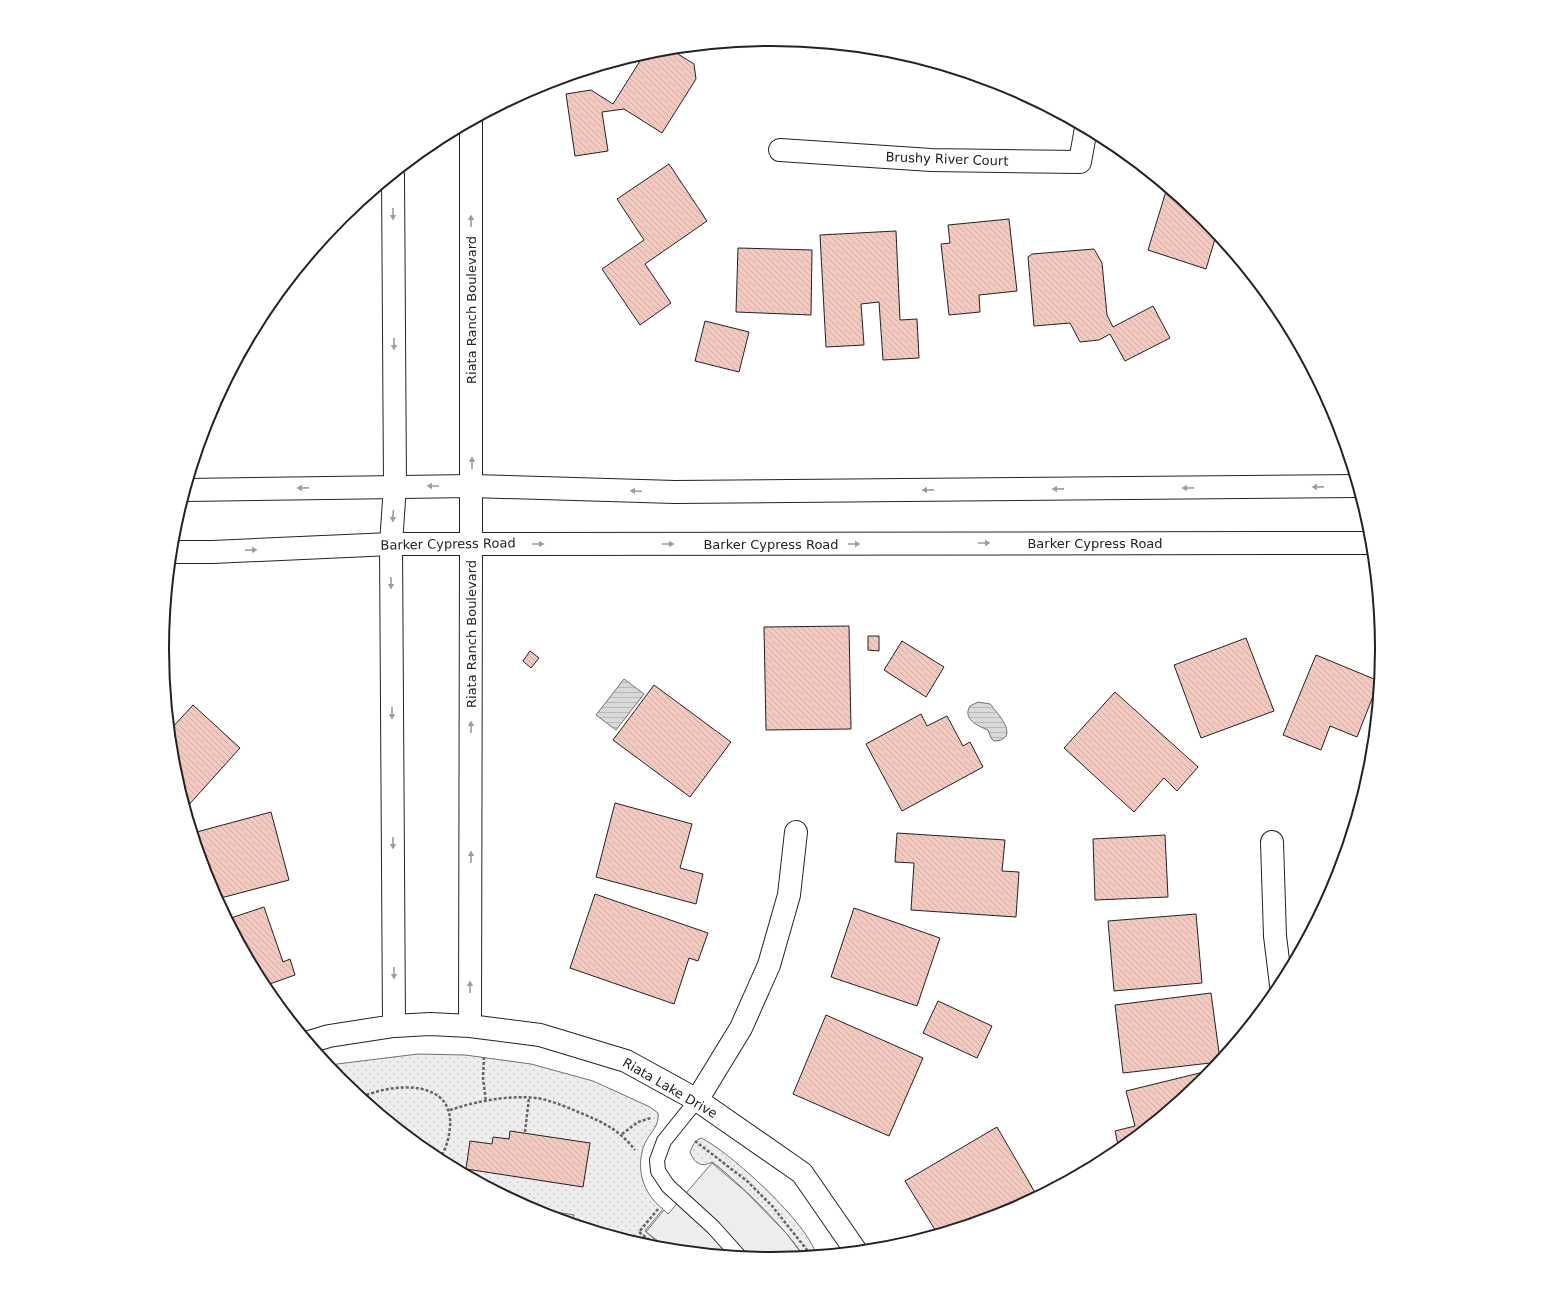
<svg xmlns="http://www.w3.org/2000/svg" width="1544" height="1298" font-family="'DejaVu Sans',sans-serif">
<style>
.park{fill:url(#park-dots);stroke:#6f6f6f}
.parking{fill:#ededed;stroke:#6f6f6f}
.water{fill:url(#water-rules);stroke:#6f6f6f}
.building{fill:url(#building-back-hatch);stroke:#222}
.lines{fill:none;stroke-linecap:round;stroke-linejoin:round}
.lane-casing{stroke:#222;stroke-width:16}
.street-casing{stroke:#222;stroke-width:24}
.secondary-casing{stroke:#222;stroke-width:24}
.primary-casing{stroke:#222;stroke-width:24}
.path{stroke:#646464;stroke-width:2.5;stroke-dasharray:3 2;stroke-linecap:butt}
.lane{stroke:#fff;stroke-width:14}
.street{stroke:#fff;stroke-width:22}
.secondary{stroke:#fff;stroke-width:22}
.primary{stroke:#fff;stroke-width:22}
.oneway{fill:#9c9c9c}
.labels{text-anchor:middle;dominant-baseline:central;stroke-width:3;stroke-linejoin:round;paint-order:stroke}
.street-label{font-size:13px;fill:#222;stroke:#fff}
.rim{fill:none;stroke:#222;stroke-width:2}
</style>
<defs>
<pattern id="park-dots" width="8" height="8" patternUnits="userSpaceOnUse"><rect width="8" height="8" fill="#eee"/><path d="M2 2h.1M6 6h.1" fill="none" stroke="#ccc" stroke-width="1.8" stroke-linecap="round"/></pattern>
<pattern id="water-rules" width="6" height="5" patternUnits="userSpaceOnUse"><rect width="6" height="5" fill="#d9d9d9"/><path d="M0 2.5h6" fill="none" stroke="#bababa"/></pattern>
<pattern id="building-back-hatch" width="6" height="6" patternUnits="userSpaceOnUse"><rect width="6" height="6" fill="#f3c9c0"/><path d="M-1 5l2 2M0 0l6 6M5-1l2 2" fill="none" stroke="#d0aca5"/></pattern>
</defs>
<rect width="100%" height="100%" fill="#fff"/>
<path class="park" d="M418 1054 465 1055 531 1064 593 1081 650 1107 658 1113C660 1125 650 1133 645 1143 635 1167 642 1193 663 1209L645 1231 666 1249 653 1247 538 1212 433 1156 341 1080 329 1067 337 1064Z
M701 1138C729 1151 810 1225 816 1255L804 1256C780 1223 751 1195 720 1168L712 1162C701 1168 694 1163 690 1152 692 1147 695 1140 701 1138Z"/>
<path class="parking" d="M712 1163 745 1191 786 1233 802 1254 799 1256 772 1259 669 1249 646 1232 664 1210 668 1214Z"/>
<path class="water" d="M624 679 644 694 616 730 596 715Z
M978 702C981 703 987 703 990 704 992 705 993 708 994 709 1003 719 1018 740 994 741L991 738 988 730C978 726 962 719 970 706Z
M531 1208 574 1215 573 1223 538 1212Z"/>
<path class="building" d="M861 48 891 51 894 52 862 53Z
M670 49 694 64 696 79 662 133 624 109 602 112 608 151 575 156 566 94 591 90 613 104 645 53 653 51Z
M669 164 707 221 645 264 671 303 640 325 602 269 644 240 617 199Z
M1167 188 1203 218 1223 241 1215 239 1206 269 1148 250Z
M1009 219 1017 291 979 295 980 312 949 315 941 244 950 243 948 225Z
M896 231 900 320 917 319 919 358 883 360 879 302 861 304 864 345 826 347 820 235Z
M738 248 812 250 811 315 736 312Z
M1094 249 1102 263 1107 315 1113 327 1153 306 1170 338 1125 361 1110 334 1099 340 1080 342 1070 323 1034 326 1028 257 1032 254Z
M705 321 749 332 739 372 695 361Z
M849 626 851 729 766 730 764 627Z
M868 636H879V651L868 650Z
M1246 638 1274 711 1201 738 1174 665Z
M902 641 944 667 926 697 884 670Z
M530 651 539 658 531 668 523 661Z
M1316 655 1379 681 1357 737 1330 726 1321 750 1283 735Z
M654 685 731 742 690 797 613 740Z
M1115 692 1198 767 1177 791 1164 778 1134 812 1064 748Z
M193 705 240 748 186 808 174 768 170 730Z
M921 714 927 726 947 716 963 746 970 742 983 767 902 811 866 744Z
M615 803 692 824 680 868 703 874 696 904 596 877Z
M271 812 289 880 217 899 208 882 193 833Z
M897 833 1005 840 1002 871 1019 872 1016 917 911 910 914 863 895 862Z
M1165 835 1168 897 1095 900 1093 839Z
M595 894 708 933 698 961 689 958 674 1004 570 968Z
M264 907 283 962 290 959 295 975 264 986 228 919Z
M854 908 940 938 917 1006 831 977Z
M1196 914 1202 983 1114 991 1108 921Z
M1211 993 1220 1060 1219 1062 1123 1073 1115 1005Z
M938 1001 992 1026 977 1058 923 1033Z
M826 1015 923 1058 889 1136 793 1094Z
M1212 1070 1203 1080 1119 1149 1115 1131 1135 1126 1126 1091Z
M997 1127 1037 1196 1005 1213 937 1233 905 1181Z
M510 1131 590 1143 583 1187 466 1169 470 1141 492 1144 493 1137 509 1139Z"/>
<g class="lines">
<g class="lane-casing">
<path id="lane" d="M697 1100 664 1141 657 1160 658 1171 668 1186 713 1227 739 1256"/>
</g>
<g class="street-casing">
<path id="street" d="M780 150 931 160 1080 162 1086 128
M391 544 394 1026
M1272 842 1275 936 1281 985
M470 1026 471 544
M309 1042 329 1036 394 1026 430 1024 470 1026 540 1035 626 1061 697 1100 802 1173 856 1251
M697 1100 741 1028 769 965 789 895 796 832"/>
</g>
<g class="secondary-casing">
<path id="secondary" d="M471 122V544
M391 544 395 486 393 175"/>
</g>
<g class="primary-casing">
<path id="primary" d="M186 490 472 486 675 492 1357 486
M172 552H212L391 544H471L1372 543"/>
</g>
<path class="path" d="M484 1057 483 1078 486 1102
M362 1097C392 1083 454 1078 450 1127 449 1138 446 1150 439 1159
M450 1110C477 1101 508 1095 537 1098 553 1101 569 1108 583 1114 605 1123 620 1131 635 1150
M525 1132 529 1098
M622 1134 638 1122 651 1118
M695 1141 747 1181 772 1206 811 1255
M658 1209 639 1232 660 1248"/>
<use href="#lane" class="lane"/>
<use href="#street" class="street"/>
<use href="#secondary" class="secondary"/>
<use href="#primary" class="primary"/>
</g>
<defs><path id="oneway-solid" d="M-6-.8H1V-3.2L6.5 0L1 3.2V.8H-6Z"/></defs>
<g class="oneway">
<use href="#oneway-solid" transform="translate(393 214) rotate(90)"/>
<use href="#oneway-solid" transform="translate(471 221) rotate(-90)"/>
<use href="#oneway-solid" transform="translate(394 344) rotate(90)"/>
<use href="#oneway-solid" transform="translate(472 463) rotate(-90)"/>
<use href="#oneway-solid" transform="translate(433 486) rotate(180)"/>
<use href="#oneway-solid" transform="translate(1318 487) rotate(179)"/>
<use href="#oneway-solid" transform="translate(303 488) rotate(179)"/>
<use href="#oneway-solid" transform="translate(1188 488) rotate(179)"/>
<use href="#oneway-solid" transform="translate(1058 489) rotate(179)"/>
<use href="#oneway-solid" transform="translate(928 490) rotate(179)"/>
<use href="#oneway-solid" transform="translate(636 491) rotate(-178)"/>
<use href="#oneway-solid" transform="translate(393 516) rotate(93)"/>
<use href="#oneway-solid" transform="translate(984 543)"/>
<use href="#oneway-solid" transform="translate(538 544)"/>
<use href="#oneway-solid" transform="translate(668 544)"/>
<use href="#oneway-solid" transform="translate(854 544)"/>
<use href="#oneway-solid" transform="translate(251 550) rotate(-2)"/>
<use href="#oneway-solid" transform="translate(391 583) rotate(90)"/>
<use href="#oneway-solid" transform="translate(392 713) rotate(90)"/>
<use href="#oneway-solid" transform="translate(471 727) rotate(-90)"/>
<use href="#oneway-solid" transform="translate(393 843) rotate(90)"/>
<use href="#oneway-solid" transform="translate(471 857) rotate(-90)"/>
<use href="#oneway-solid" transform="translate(394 973) rotate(90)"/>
<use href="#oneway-solid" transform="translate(470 987) rotate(-90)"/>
</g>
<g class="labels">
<g class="street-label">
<text transform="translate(947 159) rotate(2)">Brushy River Court</text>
<text transform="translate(471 310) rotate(-90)">Riata Ranch Boulevard</text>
<text x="1095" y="543">Barker Cypress Road</text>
<text transform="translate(448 544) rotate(-1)">Barker Cypress Road</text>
<text x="771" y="544">Barker Cypress Road</text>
<text transform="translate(471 634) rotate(-90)">Riata Ranch Boulevard</text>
<text transform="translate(670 1088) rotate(30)">Riata Lake Drive</text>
</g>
</g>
<path d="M0 0H1544V1298H0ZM169 649a603 603 0 1 1 1206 0a603 603 0 1 1-1206 0Z" fill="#fff" fill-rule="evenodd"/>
<path class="rim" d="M169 649a603 603 0 1 1 1206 0a603 603 0 1 1-1206 0Z"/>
</svg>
